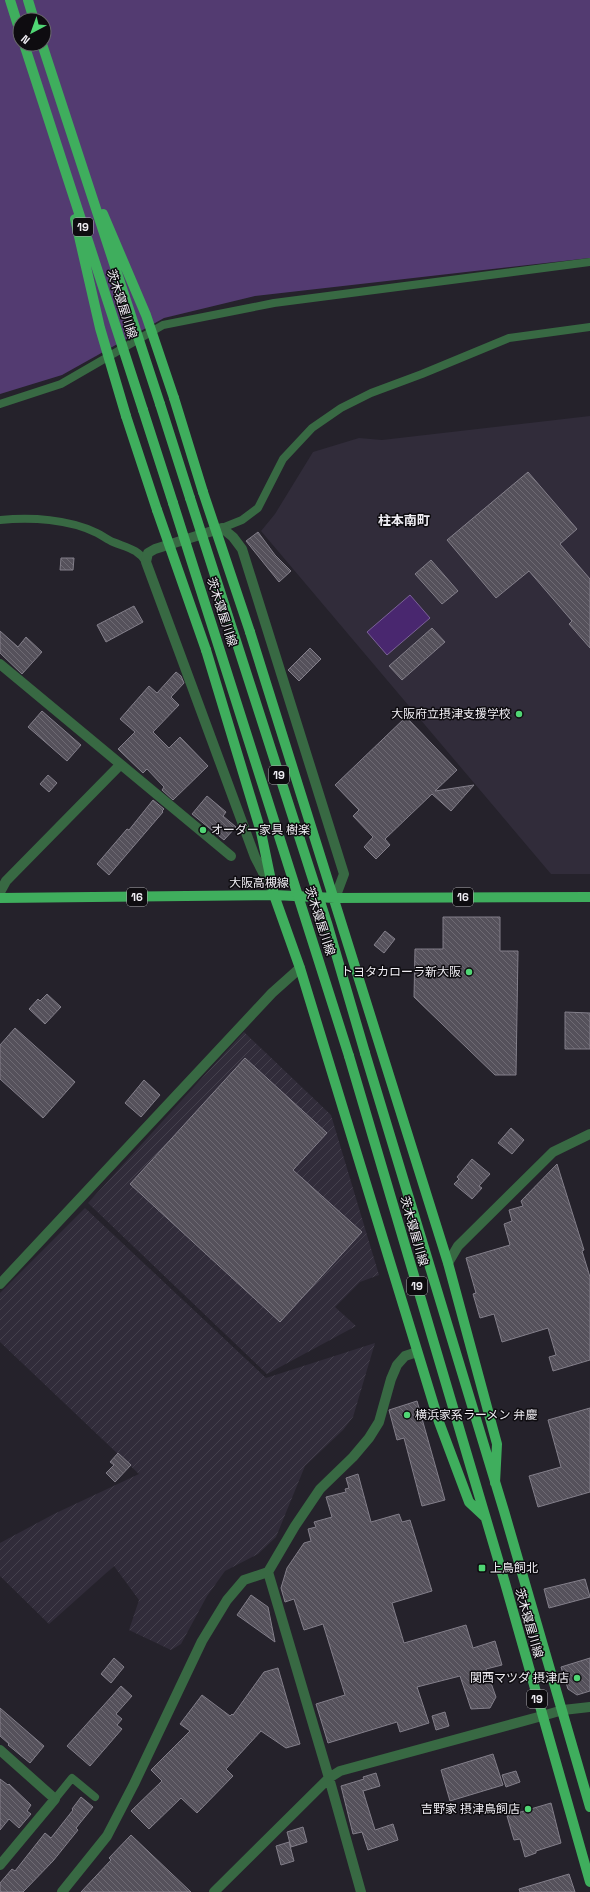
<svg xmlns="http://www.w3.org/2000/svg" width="590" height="1892" font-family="'Space Grotesk','Noto Sans JP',sans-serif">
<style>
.built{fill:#312c3a}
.industrial{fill:url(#industrial-furrows)}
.grass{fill:#533b71;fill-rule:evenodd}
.water{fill:#49276f;stroke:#7b6297}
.building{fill:url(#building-back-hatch);stroke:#837f8a}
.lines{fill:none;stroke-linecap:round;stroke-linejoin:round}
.service{stroke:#386943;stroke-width:8}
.minor{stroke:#386943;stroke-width:10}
.tertiary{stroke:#386943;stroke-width:10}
.primary{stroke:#3fae5d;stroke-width:10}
.primary-bridge{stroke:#3fae5d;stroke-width:10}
.poi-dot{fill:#50d674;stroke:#0e0c10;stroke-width:1.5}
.labels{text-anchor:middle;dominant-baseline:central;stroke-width:3;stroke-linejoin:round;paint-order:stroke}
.shield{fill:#0e0c10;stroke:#acaaaf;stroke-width:1}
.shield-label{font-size:11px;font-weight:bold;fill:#efedf3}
.street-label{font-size:12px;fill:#efedf3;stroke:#0e0c10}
.poi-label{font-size:12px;fill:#efedf3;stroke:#0e0c10;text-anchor:end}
.neighbourhood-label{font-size:13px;font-weight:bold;fill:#efedf3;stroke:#0e0c10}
</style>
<defs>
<pattern id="industrial-furrows" width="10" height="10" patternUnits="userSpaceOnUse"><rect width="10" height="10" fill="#312c3a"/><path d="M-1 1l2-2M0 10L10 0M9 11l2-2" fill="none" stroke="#45414d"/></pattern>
<pattern id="building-back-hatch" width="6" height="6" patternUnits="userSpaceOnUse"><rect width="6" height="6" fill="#55515b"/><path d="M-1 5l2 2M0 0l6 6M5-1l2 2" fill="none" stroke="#6e6a73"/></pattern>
</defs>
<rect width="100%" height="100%" fill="#25222b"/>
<path class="built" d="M590 416V874H551L261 531 275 514 313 452 359 438 382 440Z"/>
<path class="industrial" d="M244 1032 331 1115 379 1275 360 1282 335 1307 356 1326 267 1374 88 1203Z
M85 1208 266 1378 375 1343 353 1417 343 1430 305 1466 276 1537 258 1554 225 1571 207 1596 181 1644 171 1650 129 1630 139 1600 114 1566 49 1624 0 1576V1543L54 1514 139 1474 0 1342V1293Z"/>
<path class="grass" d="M0 0H590V258L255 296 164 318 62 375 0 394ZM20 20H44V44H20Z"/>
<path class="water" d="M410 595 430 618 387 655 367 632Z"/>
<path class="building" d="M528 472 577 529 560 544 590 579V648L569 624 572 621 529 571 496 598 447 540Z
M258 532 275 555 291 571 279 582 246 541Z
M61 558H74L73 570H60Z
M431 560 458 591 442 604 415 574Z
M134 606 143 622 106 642 97 625Z
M432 628 445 642 402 680 389 666Z
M0 631 18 647 26 637 42 652 22 674 0 653Z
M310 648 321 659 299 681 288 670Z
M176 672 181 676 184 683 171 697 179 705 153 732 169 748 180 737 208 766 173 800 162 790 164 787 147 769 143 773 118 749 135 732 120 719 149 686 157 693Z
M42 711 81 745 67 761 28 727Z
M406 717 457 770 435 791 474 785 451 811 432 794 385 839 390 845 376 859 364 847 373 837 353 816 359 810 335 785Z
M48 775 57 783 49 792 40 784Z
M207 796 226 812 223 816 236 827 224 840 192 814Z
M153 800 164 809 162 811 163 812 109 875 97 864 127 829 129 830Z
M443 917H500V951H518L516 1075H495L414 997 415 949H443Z
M385 931 395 939 384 953 374 945Z
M47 994 61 1007 45 1024 29 1009 38 999 40 1001Z
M565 1012 590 1013V1049H565Z
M15 1028 75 1082 43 1118 0 1079V1045Z
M245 1058 327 1133 293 1170 362 1232 280 1322 130 1184Z
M144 1080 160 1095 141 1117 125 1103Z
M511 1128 524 1140 512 1154 498 1143Z
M472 1159 490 1174 479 1186 482 1188 472 1199 454 1184 459 1179 457 1177Z
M557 1164 584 1250 582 1251 590 1277V1360L553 1371 549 1357 556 1355 548 1328 502 1342 494 1314 480 1318 473 1294 476 1293 466 1258 510 1245 504 1224 512 1221 509 1210 523 1206 521 1201Z
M417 1401 445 1500 422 1506 404 1438 397 1440 389 1410Z
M590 1408V1492L538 1507 529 1476 561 1467 548 1420Z
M118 1453 131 1465 115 1482 106 1473 114 1465 110 1462Z
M358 1474 371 1522 399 1514 402 1522 410 1520 432 1591 392 1603 404 1643 466 1625 473 1648 495 1641 502 1665 486 1669 496 1697 490 1708 471 1709 460 1676 417 1687 429 1723 400 1732 397 1722 328 1743 316 1704 345 1695 323 1624 304 1630 294 1599 285 1602 281 1588 287 1568 304 1543 311 1541 308 1529 316 1527 314 1522 332 1517 326 1497 346 1492 345 1489 349 1488 346 1478Z
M585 1579 590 1597 549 1608 544 1589Z
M251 1595 268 1607 275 1642 237 1615Z
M114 1658 124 1667 111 1683 101 1674Z
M590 1658V1691L577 1695 568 1689 561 1667Z
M278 1668 300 1744 286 1748 261 1731 226 1769 233 1776 197 1813 181 1798 149 1829 131 1811 162 1781 151 1770 190 1731 180 1724 202 1695 230 1716 232 1714 233 1715 264 1672Z
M121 1686 132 1696 116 1714 122 1719 117 1725 122 1729 90 1766 67 1746Z
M0 1708 44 1746 30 1763 8 1745 9 1744 0 1736Z
M445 1712 449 1726 436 1730 432 1716Z
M493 1754 503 1785 450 1801 441 1770Z
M516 1771 520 1782 506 1787 502 1775Z
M376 1773 380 1786 363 1791 375 1830 393 1824 398 1840 368 1850 362 1832 353 1834 341 1786 364 1779 363 1777Z
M0 1779 8 1785 9 1784 31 1805 27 1811 31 1814 19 1828 9 1819 0 1830Z
M81 1797 93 1807 76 1828 78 1830 53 1861 23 1892H0V1883L12 1869 15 1871 45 1833 51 1838 73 1810 72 1809Z
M551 1803 561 1843 536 1851V1853L525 1857 520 1839 514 1840 507 1816Z
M303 1827 307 1842 291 1847 287 1832Z
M131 1835 191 1892H81L111 1860 109 1858Z
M289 1842 294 1861 281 1865 276 1846Z
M569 1874 575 1892H520L519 1889Z"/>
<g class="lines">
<path class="service" d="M0 404 61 384 163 325 274 303 590 262
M0 520C31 517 69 519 97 533 103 536 108 540 113 542 128 548 138 549 146 562
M222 528 242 520 258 508 283 459 312 428 341 408 371 393 422 374 509 338 590 327
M55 1799 72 1778 95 1797"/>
<path class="minor" d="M0 664 231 856
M271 888 255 857 146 562 148 553 155 549 222 528 233 537 242 549 344 874 335 898
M0 892 6 881 120 765
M448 1263 458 1246 553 1152 590 1134
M0 1284 272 993 300 968
M268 1572 329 1778 361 1892
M0 1750 55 1799 0 1865
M62 1892 107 1836 134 1784 202 1641 227 1600 244 1580 268 1572 295 1526 320 1489 353 1457 369 1438 379 1422 391 1379 397 1365 405 1356 417 1352
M214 1892 329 1778 340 1771 542 1716"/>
<path class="tertiary" d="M542 1716 563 1710 590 1707"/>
<path class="primary" d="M10 0 20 32
M28 0 34 20
M174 398 203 492
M160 404 190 498
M143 410 173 503
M126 416 157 510
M250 632 448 1263 497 1444 495 1483
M206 650 261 832 274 895 300 968 439 1422 469 1502 484 1516
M0 898 274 895 335 898 590 897
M365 1053 504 1511 590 1807
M349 1056 505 1583 590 1882"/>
<path class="primary-bridge" d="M24 44 143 410
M42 44 160 404
M103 214 146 315 174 398
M75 219 100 328 126 416
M203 492 250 632
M190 498 327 923 365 1053
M173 503 349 1056
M157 510 206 650"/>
</g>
<g class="poi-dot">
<circle cx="519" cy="714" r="4"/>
<circle cx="203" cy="830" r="4"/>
<circle cx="469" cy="972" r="4"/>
<circle cx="407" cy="1415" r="4"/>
<rect x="478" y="1564" width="8" height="8" rx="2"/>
<circle cx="577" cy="1678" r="4"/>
<circle cx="528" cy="1809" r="4"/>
</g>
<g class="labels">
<g class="shield">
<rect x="73" y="218" width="20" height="18" rx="3"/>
<rect x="269" y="766" width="20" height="18" rx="3"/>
<rect x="127" y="888" width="20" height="18" rx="3"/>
<rect x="453" y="888" width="20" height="18" rx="3"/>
<rect x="407" y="1277" width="20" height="18" rx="3"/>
<rect x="527" y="1690" width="20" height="18" rx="3"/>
</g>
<g class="shield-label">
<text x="83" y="227">19</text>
<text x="279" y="775">19</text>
<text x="137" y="897">16</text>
<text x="463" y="897">16</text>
<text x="417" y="1286">19</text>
<text x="537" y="1699">19</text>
</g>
<g class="street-label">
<text transform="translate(122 304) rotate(72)">茨木寝屋川線</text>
<text transform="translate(222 612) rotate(72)">茨木寝屋川線</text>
<text x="259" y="883">大阪高槻線</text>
<text transform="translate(320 921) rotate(72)">茨木寝屋川線</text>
<text transform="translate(414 1231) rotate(74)">茨木寝屋川線</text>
<text transform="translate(529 1623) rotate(74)">茨木寝屋川線</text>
</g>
<g class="poi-label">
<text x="511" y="714">大阪府立摂津支援学校</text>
<text x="211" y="830" text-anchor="start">オーダー家具 樹楽</text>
<text x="461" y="972">トヨタカローラ新大阪</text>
<text x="415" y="1415" text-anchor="start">横浜家系ラーメン 弁慶</text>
<text x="490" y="1568" text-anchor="start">上鳥飼北</text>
<text x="569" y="1678">関西マツダ 摂津店</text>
<text x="520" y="1809">吉野家 摂津鳥飼店</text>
</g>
<g class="neighbourhood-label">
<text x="404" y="520">柱本南町</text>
</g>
</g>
<g transform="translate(32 32) rotate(221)"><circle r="19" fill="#0e0c10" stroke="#68666b"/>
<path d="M0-3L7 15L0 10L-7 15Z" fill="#50d674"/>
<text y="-6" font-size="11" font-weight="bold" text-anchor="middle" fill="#efedf3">N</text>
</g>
</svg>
